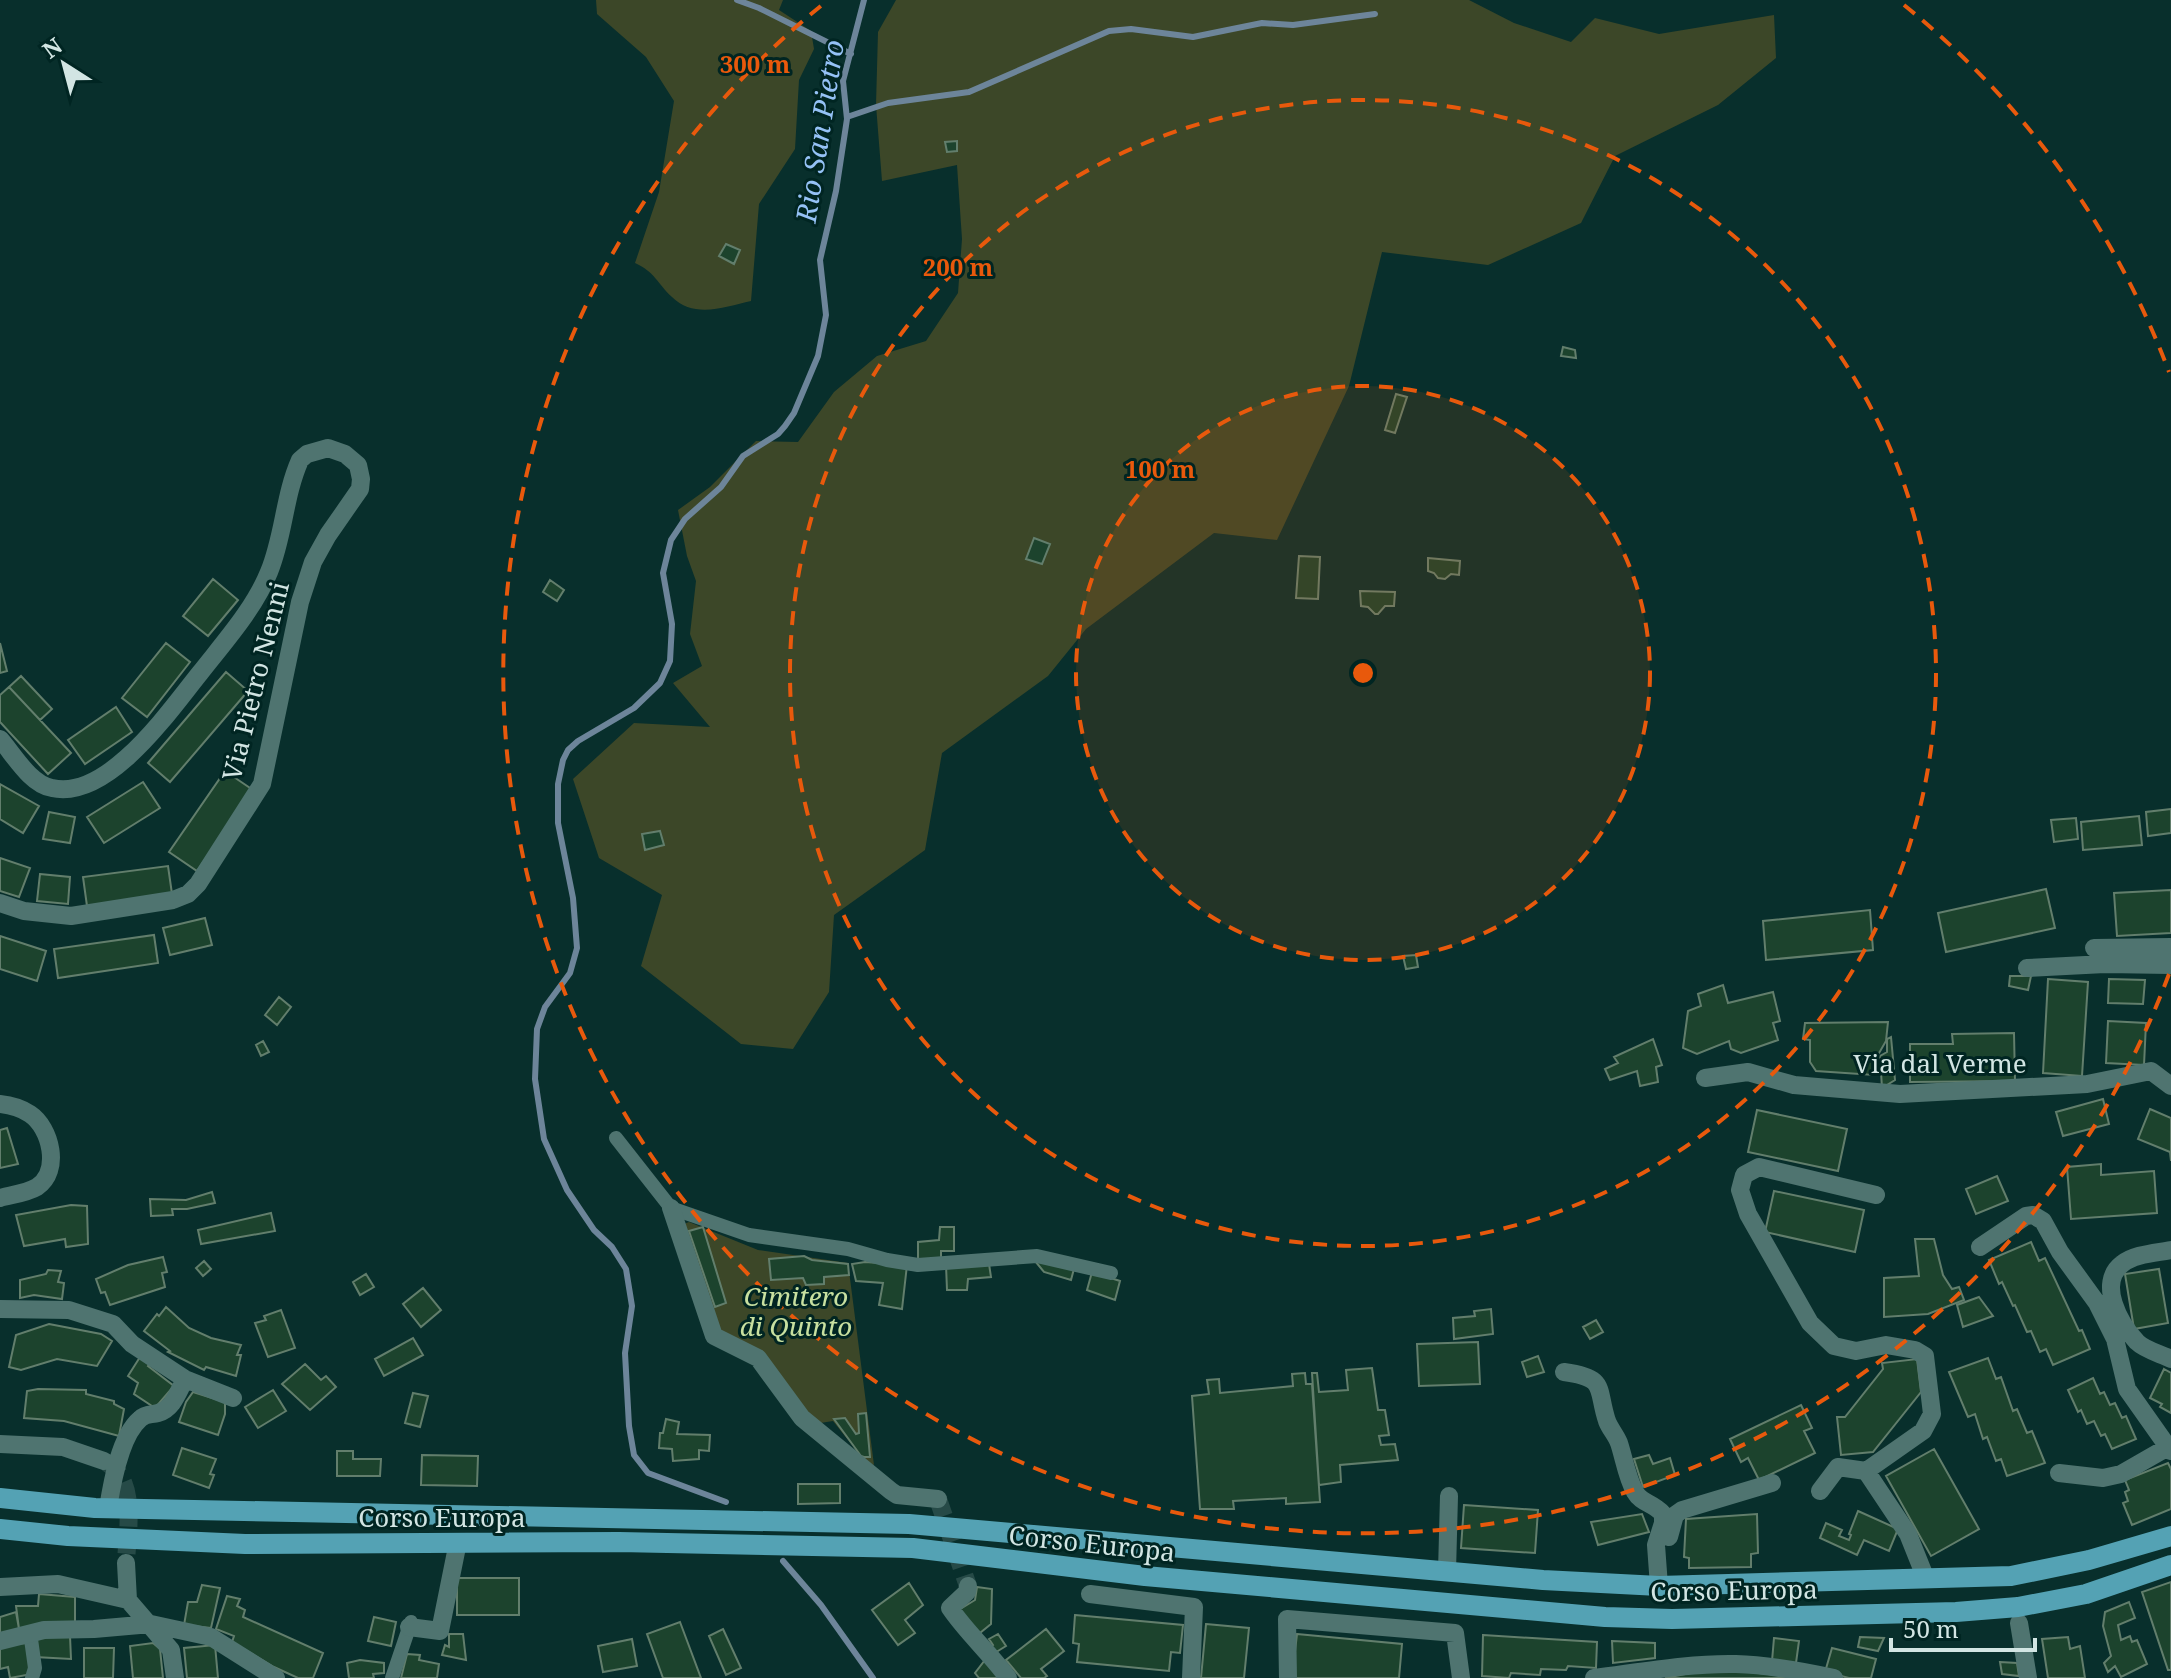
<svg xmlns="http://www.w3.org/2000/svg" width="2171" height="1678" font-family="'Noto Serif',serif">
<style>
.green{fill:#3c4728}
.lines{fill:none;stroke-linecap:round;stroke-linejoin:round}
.stream{stroke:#6d859a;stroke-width:6}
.building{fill:#1c432d;stroke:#627e6c;stroke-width:2}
.minor-tunnel{stroke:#264a47;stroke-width:18;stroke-dasharray:18 9;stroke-linecap:butt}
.pedestrian{stroke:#4f7470;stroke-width:14}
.minor{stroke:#4f7470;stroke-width:18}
.primary{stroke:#54a2b4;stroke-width:20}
.ring{fill:none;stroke:#e8590c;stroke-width:4;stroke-dasharray:14 10}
.labels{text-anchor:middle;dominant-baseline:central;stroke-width:6;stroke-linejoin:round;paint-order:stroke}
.street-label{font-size:26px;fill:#d2e5e3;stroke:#002522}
.park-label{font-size:26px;font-style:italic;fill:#c8e0a0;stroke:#002522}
.water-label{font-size:28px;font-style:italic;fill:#95c2f6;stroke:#002522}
.centre{fill:#e8590c;stroke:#002522;stroke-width:4}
.ring-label{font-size:24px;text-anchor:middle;font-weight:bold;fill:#e8590c;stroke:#002522;stroke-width:6;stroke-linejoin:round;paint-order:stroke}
</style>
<rect width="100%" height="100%" fill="#082f2c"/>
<path class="green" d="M596 0H783L779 10 811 31 814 49 799 80 795 149 759 204 751 301C725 307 694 319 672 297 657 283 655 272 635 263L659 192 674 101 646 57 597 14Z
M896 0H1469L1514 23 1571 42 1595 18 1659 34 1774 15 1776 58 1718 105 1615 156 1581 223 1488 265 1382 252 1349 386 1277 540 1214 533 1086 629 1048 676 942 753 925 850 834 915 829 992 793 1049 741 1044 641 966 662 895 599 858 573 779 634 723 710 727 673 683 702 666 690 634 696 581 687 556 678 510 710 487 756 441 798 442 834 392 877 356 926 341 958 293 962 239 957 165 882 181 876 105 878 32Z
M689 1222 758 1250 848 1263 874 1465 864 1460 833 1421 814 1424 720 1331 684 1224Z"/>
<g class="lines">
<path class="stream" d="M737 0 759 8 851 54
M847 117 888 103 969 92 1109 31 1131 29 1193 37 1262 23 1293 25 1375 14
M726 1502 648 1473 634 1455 629 1426 625 1353 632 1306 626 1269 612 1247 594 1230 567 1190 544 1139 535 1079 537 1029 545 1007 570 973 577 948 573 898 558 823V784L563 760 568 750 578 741 634 708 660 683 670 661 672 624 663 573 671 540 685 519 721 487 743 456 778 434 785 426 794 413 818 356 826 315 820 260 836 191 847 119 843 81 864 0
M783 1561 821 1605 873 1678"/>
</g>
<path class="building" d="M957 141V151L947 152 945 142Z
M726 244 740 250 734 264 719 256Z
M1563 347 1575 350 1576 358 1561 356Z
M1396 394 1407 397 1395 433 1385 430Z
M1034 538 1050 544 1042 564 1026 559Z
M1299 556 1320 557 1318 599 1296 598Z
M1428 558 1460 561 1459 575 1451 574 1445 579 1438 578 1434 573 1428 571Z
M213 579 238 600 208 636 183 616Z
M550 580 564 590 557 601 543 592Z
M1360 591 1395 592 1394 606H1385L1378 614H1375L1368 607 1361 606Z
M0 643 7 671 0 673Z
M166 643 190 662 147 717 122 698Z
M226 672 248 691 170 782 148 763Z
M21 676 52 709 40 720 9 687Z
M9 687 71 753 48 774 0 722V695Z
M116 707 132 732 85 764 68 740Z
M225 771 253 790 197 871 169 852Z
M143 782 160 808 104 843 87 817Z
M0 784 39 806 23 833 0 819Z
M2171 809V833L2148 836 2146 812Z
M49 812 75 817 70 843 43 839Z
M2139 816 2142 845 2083 850 2081 822Z
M2076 818 2078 839 2054 842 2051 820Z
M660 831 664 845 645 850 642 834Z
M0 858 30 868 19 897 0 891Z
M168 866 172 894 87 906 83 877Z
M40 874 70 877 68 904 37 901Z
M2046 889 2055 928 1946 952 1938 913Z
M2171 890V933L2117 936 2114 893Z
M1870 910 1873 950 1766 960 1763 921Z
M205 918 212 945 170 955 163 928Z
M154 935 158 963 58 978 54 949Z
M0 936 46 951 37 981 0 969Z
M1416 955 1418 967 1406 969 1403 956Z
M2010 976H2031L2028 990 2009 986Z
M2048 979 2088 982 2082 1076 2043 1073Z
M2109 979 2145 980 2143 1004 2108 1003Z
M1723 985 1728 1003 1773 992 1780 1021 1773 1023 1778 1040 1741 1053 1731 1049 1729 1041 1697 1054 1683 1048 1688 1011 1701 1006 1698 994Z
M279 997 291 1007 277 1025 265 1015Z
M2108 1021 2146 1023 2144 1065 2106 1063Z
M1888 1022 1886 1041 1875 1060 1874 1075 1816 1071 1810 1062V1040L1803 1039 1805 1023Z
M2014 1033 2015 1081 1910 1082V1044H1953L1952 1034Z
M1891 1037 1895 1080 1882 1088 1880 1056 1887 1052V1039Z
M1653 1039 1662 1065 1656 1067 1658 1082 1640 1086 1637 1071 1610 1080 1605 1069 1618 1063 1614 1057Z
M263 1041 269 1052 261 1056 256 1045Z
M2103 1099 2109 1124 2063 1136 2056 1112Z
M2150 1109 2171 1118V1161L2170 1152 2138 1139Z
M1757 1110 1847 1129 1838 1171 1748 1152Z
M7 1128 18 1164 0 1168V1130Z
M2101 1164V1175L2154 1171 2157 1213 2071 1219 2067 1167Z
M1997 1176 2008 1201 1976 1214 1966 1189Z
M1774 1191 1864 1210 1855 1252 1765 1232Z
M212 1192 215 1203 187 1209H172L173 1215 151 1216 150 1199 186 1200Z
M71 1205 87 1206 88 1244 66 1247 65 1239 24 1246 16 1215Z
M271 1213 275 1231 201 1244 198 1230Z
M703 1227 726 1303 715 1307 689 1231Z
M940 1227H954V1251H941V1260L918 1261V1242L939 1240Z
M1915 1239H1934L1943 1275 1952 1289 1959 1287 1964 1300 1928 1314 1884 1317V1278L1919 1276Z
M2031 1242 2039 1261 2045 1258 2079 1331 2082 1330 2090 1349 2053 1365 2046 1349 2040 1352 2031 1331 2027 1332 2015 1305 2013 1306 2002 1282 1999 1284 1989 1260Z
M804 1256 812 1260 848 1264 849 1275 824 1277V1284L806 1285 803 1278 771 1280 769 1259Z
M163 1257 167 1272 162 1273 165 1287 110 1305 105 1292 101 1293 96 1279 128 1265Z
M204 1261 211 1269 203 1276 196 1268Z
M1035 1261 1075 1265 1071 1280 1044 1272Z
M865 1262 907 1265 902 1309 879 1305 883 1283 856 1281 852 1264Z
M989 1264 991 1277 968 1279 967 1290H947L946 1265Z
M2159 1269 2168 1323 2134 1329 2125 1274Z
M48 1270 61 1271 58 1282 64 1283 62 1299 34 1295 20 1298V1280L46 1274Z
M1092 1272 1120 1281 1115 1300 1087 1290Z
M366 1274 374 1287 360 1295 353 1282Z
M423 1288 441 1310 421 1327 403 1304Z
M1979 1297 1993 1316 1963 1327 1957 1305Z
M166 1307 189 1328 211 1338 241 1345 237 1355H241L236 1376 206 1367 204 1370 168 1352 170 1351 144 1331 157 1314 159 1316Z
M1491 1309 1493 1334 1454 1339 1453 1318 1475 1316 1474 1311Z
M281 1310 295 1348 268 1357 255 1323 266 1320 264 1316Z
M1596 1320 1603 1332 1590 1339 1583 1327Z
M49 1324 101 1334 112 1341 97 1366 57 1359 21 1370 9 1367 16 1335Z
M413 1338 423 1355 384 1376 375 1359Z
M1478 1342 1480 1384 1419 1386 1417 1344Z
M1538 1356 1544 1372 1527 1377 1522 1362Z
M140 1357 150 1363 148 1366 174 1386 155 1408 134 1394 138 1383 128 1376Z
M1988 1358 1996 1379 2001 1377 2013 1411 2017 1409 2027 1433 2032 1431 2045 1463 2007 1476 2001 1459 1996 1461 1987 1437 1983 1439 1975 1414 1968 1417 1949 1372Z
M1917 1359 1921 1392 1873 1452 1841 1455 1837 1417H1845L1883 1369 1882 1363Z
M305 1364 321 1380 326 1376 336 1387 310 1410 282 1384Z
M1372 1368 1378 1410H1385L1389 1435 1379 1436 1381 1445 1395 1444 1398 1460 1340 1465 1341 1482 1319 1485 1312 1373H1317L1319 1392 1348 1390 1346 1370Z
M2164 1369 2171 1373V1413L2160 1407 2162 1404 2150 1398Z
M1305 1373 1306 1384H1312L1320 1502 1286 1504V1498L1233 1501 1234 1509H1200L1192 1396 1209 1394 1207 1380 1219 1379 1220 1393 1293 1386 1292 1374Z
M2093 1378 2100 1394 2104 1392 2110 1405 2115 1403 2122 1418 2126 1416 2136 1439 2112 1449 2105 1434 2101 1436 2094 1421 2087 1424 2081 1410 2078 1412 2068 1390Z
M38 1389 86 1390V1394L114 1401V1404L124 1409 119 1436 64 1421 24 1418 27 1391Z
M273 1390 286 1411 258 1428 245 1407Z
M193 1392 225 1402V1414L218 1435 179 1422 186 1402Z
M413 1393 428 1396 420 1427 405 1423Z
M1801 1405 1812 1428 1804 1431 1815 1453 1759 1480 1748 1458 1741 1462 1730 1439Z
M866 1413 870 1457H864L861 1456 834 1419 845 1418 856 1434 859 1433 858 1414Z
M666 1419 679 1422 677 1434 710 1435 709 1451 699 1450V1459L673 1461 672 1449 659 1448 660 1433H663Z
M182 1448 216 1459 210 1474 214 1475 209 1488 173 1475Z
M1934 1449 1979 1529 1931 1556 1886 1476Z
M337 1451H353V1459H381L380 1476H337Z
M422 1455 478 1456 477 1486 421 1485Z
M1649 1455 1653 1464 1670 1458 1675 1475 1643 1487 1634 1459Z
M2168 1463 2171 1469V1509L2132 1525 2123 1503 2128 1501 2125 1492 2129 1490 2125 1480Z
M798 1484H840V1503L798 1504Z
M1464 1505 1538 1510 1535 1553 1461 1548Z
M1858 1511 1898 1529 1889 1551 1864 1540 1857 1555 1820 1538 1826 1523 1842 1530 1839 1536 1849 1540 1851 1535 1849 1534Z
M1642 1514 1649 1532 1598 1545 1591 1522Z
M1757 1514 1758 1553 1751 1554V1567L1689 1568V1558L1684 1557 1686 1519Z
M457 1578H519V1615H457Z
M2171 1582V1670H2168L2142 1592Z
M909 1583 923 1605 905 1620 915 1633 898 1645 872 1610Z
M202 1585 220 1588 211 1628 184 1625 188 1602H197Z
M977 1587 992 1589 991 1624 975 1637 957 1611 975 1600Z
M39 1594 75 1597V1626L19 1629 16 1606H38Z
M227 1596 240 1599 237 1606 245 1610 243 1617 323 1653 313 1678H298L274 1667 232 1642 234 1636 216 1629Z
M2129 1602 2135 1618 2118 1625 2121 1640 2130 1636 2132 1642 2137 1640 2147 1664 2121 1677 2115 1666 2108 1672 2104 1663 2111 1656 2103 1626 2105 1612Z
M16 1612 19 1629 0 1637V1617Z
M1075 1615 1183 1625 1180 1653 1171 1652 1169 1671 1077 1662 1079 1644 1073 1643Z
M374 1617 396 1622 391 1646 368 1641Z
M680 1622 701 1678H663L647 1634Z
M1206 1624 1249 1628 1244 1678H1201Z
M723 1629 741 1668 726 1675 709 1636Z
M1046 1629 1064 1651 1041 1669 1047 1676 1044 1678H1021L1006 1660Z
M449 1634H463L466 1660 442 1655 445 1645 449 1647Z
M998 1634 1006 1646 993 1654 989 1648 993 1645 989 1639Z
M1297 1634 1402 1644 1399 1678H1292Z
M1483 1635 1597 1642 1596 1668 1568 1666 1566 1670 1541 1669 1540 1675 1511 1673 1509 1678 1482 1676Z
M35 1636H70L71 1659 35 1657Z
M1860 1637 1884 1638 1878 1651 1858 1647Z
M2068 1637 2070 1649 2080 1646 2085 1678H2048L2042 1639Z
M1774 1638 1799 1641 1796 1663 1772 1661Z
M632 1639 637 1666 603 1672 598 1646Z
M1612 1641 1655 1643V1658L1613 1663Z
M27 1643 32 1674 10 1678 8 1667 0 1669V1645Z
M153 1643 160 1649 163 1678H133L130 1646Z
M215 1645 218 1678H187L184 1648Z
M84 1648H114L113 1678H84Z
M1832 1648 1876 1659 1871 1678H1849L1825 1672Z
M407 1654 420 1655 419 1660 439 1664 437 1678H401Z
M360 1660 384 1663V1673L373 1674 374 1678H349L347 1663Z
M985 1660 1004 1678H979L975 1673Z
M2000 1662 2017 1663 2019 1676 2002 1674Z
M1716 1668 1801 1678H1665Z"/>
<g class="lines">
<path class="minor-tunnel" d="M106 1462C138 1481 127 1532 126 1563
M938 1499 968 1586"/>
<path class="pedestrian" d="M616 1138 671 1208 749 1235 848 1249 887 1260 918 1265 1037 1256 1111 1273
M30 1632 35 1668 32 1678
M392 1678 411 1622"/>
<path class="minor" d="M0 739C14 755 30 784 52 788 108 801 170 710 200 673 225 641 254 609 269 572 284 536 284 496 300 460L307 454 328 448 345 454 358 465 361 479 360 489 328 535 313 562 300 602 262 784 198 884 188 894 173 900 71 916 24 911 0 903
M2094 948 2171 947
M2027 968 2105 964 2171 965
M1705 1078 1748 1072 1794 1085 1900 1094 2087 1084 2151 1071 2171 1086
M0 1104C10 1105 21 1108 30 1114 51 1128 61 1171 37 1187 27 1193 11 1195 0 1198
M1876 1195 1759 1167 1744 1175 1740 1190 1748 1214 1810 1323 1834 1346 1856 1351 1886 1345 1915 1350 1925 1356 1932 1414 1923 1431 1866 1471 1908 1534 1926 1579
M671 1208 714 1336 758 1358 802 1418 891 1491 897 1495 938 1499
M1980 1247 2026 1216 2033 1215 2043 1221 2060 1252 2097 1303 2115 1339 2127 1389 2168 1447
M2171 1250C2156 1253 2134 1254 2122 1264 2097 1283 2120 1324 2137 1342 2145 1350 2161 1354 2171 1359
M0 1309 69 1310 113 1324 132 1344 185 1379C178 1392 173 1409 158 1413 151 1415 146 1413 140 1419 120 1436 112 1483 108 1508
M1564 1372C1608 1378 1596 1388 1607 1421 1610 1429 1616 1435 1619 1443 1624 1458 1627 1478 1635 1492 1642 1504 1652 1502 1663 1514V1523L1656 1545 1659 1586
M185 1379 233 1398
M0 1444 63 1447 104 1461
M2059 1473 2103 1478 2121 1474 2168 1447 2171 1451
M1820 1491 1838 1467 1866 1471
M1669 1537 1675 1515 1682 1510 1772 1483
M126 1563 128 1600
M1447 1572 1449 1496
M968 1586 967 1592 950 1608C967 1633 990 1653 1008 1678
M0 1587 58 1584 128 1600 171 1650 175 1678
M1090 1594 1194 1607 1191 1678
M2019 1623 2028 1678
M409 1627 440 1631 458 1542
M0 1641 44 1630 94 1629 151 1624 211 1637 276 1678
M1288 1678 1287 1619 1455 1633 1461 1678
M1594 1678C1641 1672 1689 1663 1736 1664 1769 1665 1802 1671 1834 1678"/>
<path class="primary" d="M0 1498 95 1508 909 1524 1543 1580 1659 1586 2011 1576 2089 1560 2171 1536
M0 1529 68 1536 245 1544 619 1542 913 1548 1145 1576 1605 1617 1672 1619 1956 1612 2018 1607 2086 1594 2171 1565"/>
</g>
<circle cx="1363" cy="673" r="287" fill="#e8590c" fill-opacity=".12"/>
<g class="ring">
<circle cx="1363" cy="673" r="287"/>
<circle cx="1363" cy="673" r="573"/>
<path d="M2169 974A860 860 0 1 1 822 5M1904 5A860 860 0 0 1 2169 372"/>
</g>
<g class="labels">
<g class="street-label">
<text transform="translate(255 681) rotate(-76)">Via Pietro Nenni</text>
<text x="1940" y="1063">Via dal Verme</text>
<text x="442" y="1517">Corso Europa</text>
<text transform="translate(1092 1543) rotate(6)">Corso Europa</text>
<text transform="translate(1734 1590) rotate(-1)">Corso Europa</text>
</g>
<g class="park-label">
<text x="796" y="1296">Cimitero<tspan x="796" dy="30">di Quinto</tspan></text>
</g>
<g class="water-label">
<text transform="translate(819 131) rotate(-81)">Rio San Pietro</text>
</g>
</g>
<circle cx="1363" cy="673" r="12" class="centre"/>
<g class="ring-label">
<text x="755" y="73">300 m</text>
<text x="958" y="276">200 m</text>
<text x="1160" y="478">100 m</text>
</g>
<g transform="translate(64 64) rotate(324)" stroke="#002522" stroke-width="6" paint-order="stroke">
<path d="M0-6L14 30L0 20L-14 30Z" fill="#d2e5e3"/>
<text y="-12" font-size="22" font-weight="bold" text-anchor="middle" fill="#d2e5e3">N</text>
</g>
<path d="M1891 1638v12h144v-12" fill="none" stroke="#d2e5e3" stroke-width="4"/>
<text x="1903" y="1638" font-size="24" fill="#d2e5e3" stroke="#002522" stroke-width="6" paint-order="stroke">50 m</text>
</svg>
